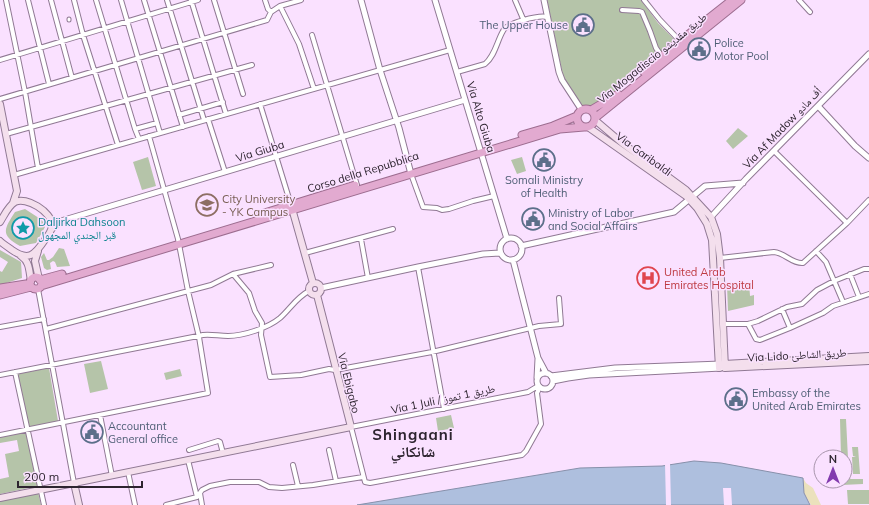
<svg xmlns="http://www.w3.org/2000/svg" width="869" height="505" font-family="Mulish,'Noto Naskh Arabic',sans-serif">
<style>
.green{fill:#b5c4a9}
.sand{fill:#ebe1bc}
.water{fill:#aebfde;stroke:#8790aa}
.pier{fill:#fae1ff}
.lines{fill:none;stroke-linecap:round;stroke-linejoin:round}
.pedestrian-casing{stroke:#907994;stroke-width:5}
.minor-casing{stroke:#907994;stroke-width:6}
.tertiary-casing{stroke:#907994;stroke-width:7}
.secondary-casing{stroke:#907994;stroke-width:8}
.trunk-casing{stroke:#9d6d90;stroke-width:9}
.pedestrian{stroke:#fff;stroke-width:3}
.minor{stroke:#fff;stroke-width:4}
.tertiary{stroke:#fff;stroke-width:5}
.secondary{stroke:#f4dfed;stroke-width:6}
.trunk{stroke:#e2aad0;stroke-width:7}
.labels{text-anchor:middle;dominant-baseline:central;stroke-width:3;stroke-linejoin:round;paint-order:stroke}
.service-label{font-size:11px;fill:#4e5e75;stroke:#fae1ff;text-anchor:start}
.street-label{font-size:11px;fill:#2d242f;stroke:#fae1ff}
.education-label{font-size:11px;fill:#785e54;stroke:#fae1ff;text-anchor:start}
.culture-label{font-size:11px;fill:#0d838f;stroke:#fae1ff;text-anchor:start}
.health-label{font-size:11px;fill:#be3a42;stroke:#fae1ff;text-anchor:start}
.district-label{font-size:15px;font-weight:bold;letter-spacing:1px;fill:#2d242f;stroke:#fae1ff}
</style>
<rect width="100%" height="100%" fill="#fae1ff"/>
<path class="green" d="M547 0H641L658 23 676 41 612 94 590 106H583L566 84 563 76Z
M738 128 748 136 733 149 726 141Z
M148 157 156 186 142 190 133 162Z
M522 157 526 171 517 174 511 160Z
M25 209 42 220 45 227 36 243 20 246C0 235 4 229 15 212Z
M59 248 64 249 70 266 57 267 55 262 53 261 50 263 51 269 47 270 44 268 41 257 44 253 47 260H49L53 257Z
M0 250 21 262 22 278 0 285V271L2 272 8 262 0 257Z
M749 283 750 296 754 295V305L728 311 727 285Z
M101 361 108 389 90 393 84 364Z
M49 368 58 421 29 428 17 374Z
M180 369 182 376 166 380 164 373Z
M451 415 454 428 438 431 436 418Z
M840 419H846L849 478 851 479H863V484L842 485V481H845V457H841Z
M27 432 38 486 0 494V479L9 477 5 454 19 451 17 440 0 443V437Z
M852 447H858L860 474H853L852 457H856L853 456Z
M847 490H869V504H848Z
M38 492 41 505H0V500Z"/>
<path class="sand" d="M803 478 806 483 813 488 821 505H811L804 493Z"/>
<path class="water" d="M694 461 721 463 803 478 804 493 810 505H357L580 468 662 466Z"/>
<path class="pier" d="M670 463 671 505H666L665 464Z
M723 488H731L732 505H724Z"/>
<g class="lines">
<g class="pedestrian-casing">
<path id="pedestrian" d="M69 19V20"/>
</g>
<g class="minor-casing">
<path id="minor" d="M6 0 25 92 38 168
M28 0 49 84
M51 0 72 78
M74 0 83 35 118 145
M96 0 135 129
M121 0 160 133
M144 0 183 127
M167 0 204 120
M191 0 226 114
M214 0 243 94
M265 0 268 9 271 12
M515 0 524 21
M644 0 660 20 680 41
M799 0 810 12
M280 6 299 44 314 89
M622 10 639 11 642 12 650 31 656 48 663 58
M312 35 357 185
M0 60 198 0
M457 72 485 64C495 56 497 41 503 31 506 23 539 15 547 17
M0 99 267 20 271 12 280 6 301 0
M260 104 291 205
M179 115 223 102
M208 119 225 172
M6 134 252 65
M139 139 135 129 157 123
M774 151 847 223
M411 174 423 207 437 208 442 210 449 209 473 201 494 196
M14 175 450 50
M361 239 368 278
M816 251 826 262 843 302
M305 253 393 229
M720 258 774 252C785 253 792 264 803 263L847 223 869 200
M418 267 444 409
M233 274 249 293 255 311 262 323 261 335 270 377 301 375 329 369 335 370 432 352 539 326 561 324 559 298
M850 274 859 297
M38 289 74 483
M782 309 790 328
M723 324H748L758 321 787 307 802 304 817 290 834 281 864 269H869
M748 324 756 339 760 340 790 328 823 313 833 306 869 294
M0 327 44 319
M46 329 211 285 233 274 271 265
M15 372 44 505
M0 375 203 335C211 334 219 336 228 336 243 336 268 328 280 318 290 309 297 297 309 291
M538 386 528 392 351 427 365 482 370 483 522 455 526 451 541 424 537 393 540 387
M100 415 112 476
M0 435 208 393 199 337 188 291 178 239 149 136
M189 450 218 441 220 442 223 453
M329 450 336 481
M188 460 197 497
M293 465 298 486
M128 472 135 505
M200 493 202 505
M166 505 197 497 202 490 210 486 230 482H259L269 487 282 488 313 485 363 477"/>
</g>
<g class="tertiary-casing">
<path id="tertiary" d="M361 0 380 70 399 128 411 174
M435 0 507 239
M544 0 559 72 562 80 581 109
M818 106 855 146 869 158
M711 217 746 179 869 54
M52 229 61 221 465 100
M500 249a11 11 0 1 1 22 0a11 11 0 1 1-22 0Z
M521 246 674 212 705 186 743 183
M513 260 538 358 546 373
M321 288 418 267 483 254 500 253
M537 381a8 8 0 1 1 16 0a8 8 0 1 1-16 0Z
M551 376 615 368 721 364
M537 378 538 359
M553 381 568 378 589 375 721 368"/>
</g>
<g class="secondary-casing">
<path id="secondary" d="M0 104 17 191 13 203
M595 120 622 143 686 190 711 217 717 234 720 258 725 368 869 361
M588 127 686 196 697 208 707 224 712 240 719 368
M291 205 313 283
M0 222C4 216 8 206 15 202 26 196 52 212 52 225 52 231 48 236 44 241 34 256 28 261 12 250 8 247 3 244 0 241
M38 251 35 261 39 279
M21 256C30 262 29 271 31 281
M309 289a6 6 0 1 1 12 0a6 6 0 1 1-12 0Z
M724 364 869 356
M74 483 79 505
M0 498 351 427 317 295"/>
</g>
<g class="trunk-casing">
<path id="trunk" d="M644 72 680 41 732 0
M577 118a9 9 0 1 1 18 0a9 9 0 1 1-18 0Z
M591 110 618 94
M595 118 741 0
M522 135 553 126 577 116
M258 215 355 185
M30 283a6 6 0 1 1 12 0a6 6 0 1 1-12 0Z
M40 280 62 274
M41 286 560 129 584 127
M0 288 26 284
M0 295 31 287"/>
</g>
<use href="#pedestrian" class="pedestrian"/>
<use href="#minor" class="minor"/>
<use href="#tertiary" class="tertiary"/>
<use href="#secondary" class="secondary"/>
<use href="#trunk" class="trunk"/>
</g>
<defs>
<g id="civic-ring" transform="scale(1.15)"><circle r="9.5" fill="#fae1ff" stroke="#5c6f8a" stroke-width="1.5"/><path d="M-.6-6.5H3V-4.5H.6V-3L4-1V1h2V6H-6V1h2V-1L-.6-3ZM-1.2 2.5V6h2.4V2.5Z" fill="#5c6f8a"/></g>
<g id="university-ring" transform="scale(1.15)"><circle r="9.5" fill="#fae1ff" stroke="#8d6e63" stroke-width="1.5"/><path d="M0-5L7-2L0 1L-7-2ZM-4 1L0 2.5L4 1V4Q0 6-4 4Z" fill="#8d6e63"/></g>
<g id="sight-ring" transform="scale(1.15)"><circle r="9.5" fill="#fae1ff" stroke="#0f9aa8" stroke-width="1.5"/><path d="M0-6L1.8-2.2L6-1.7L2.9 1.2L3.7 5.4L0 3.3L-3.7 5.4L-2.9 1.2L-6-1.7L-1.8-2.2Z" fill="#0f9aa8"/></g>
<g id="hospital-ring" transform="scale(1.15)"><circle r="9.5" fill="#fae1ff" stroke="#e0444e" stroke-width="1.5"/><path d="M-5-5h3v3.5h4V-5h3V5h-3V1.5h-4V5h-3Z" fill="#e0444e"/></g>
</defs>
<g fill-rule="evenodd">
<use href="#civic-ring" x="583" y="25"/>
<use href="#civic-ring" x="699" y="49"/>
<use href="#civic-ring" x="544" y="160"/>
<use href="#university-ring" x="207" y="205"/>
<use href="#civic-ring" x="533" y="219"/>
<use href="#sight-ring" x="23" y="228"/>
<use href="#hospital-ring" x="648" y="278"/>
<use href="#civic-ring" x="736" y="399"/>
<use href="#civic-ring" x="92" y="432"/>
</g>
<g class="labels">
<g class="service-label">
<text x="568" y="25" text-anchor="end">The Upper House</text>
<text x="714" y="43">Police<tspan x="714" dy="13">Motor Pool</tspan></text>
<text x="544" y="180" text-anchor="middle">Somali Ministry<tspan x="544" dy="13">of Health</tspan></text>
<text x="548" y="213">Ministry of Labor<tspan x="548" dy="13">and Social Affairs</tspan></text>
<text x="752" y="393">Embassy of the<tspan x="752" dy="13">United Arab Emirates</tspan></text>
<text x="108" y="426">Accountant<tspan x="108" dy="13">General office</tspan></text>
</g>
<g class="street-label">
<text transform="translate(652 58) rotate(-39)">Via Mogadiscio طريق مقديشو</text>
<text transform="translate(481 117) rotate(73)">Via Alto Giuba</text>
<text transform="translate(782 128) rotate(-46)">Via Af Madow أف مادو</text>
<text transform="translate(260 151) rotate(-17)">Via Giuba</text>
<text transform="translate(644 154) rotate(36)">Via Garibaldi</text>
<text transform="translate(363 172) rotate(-17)">Corso della Repubblica</text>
<text transform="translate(797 355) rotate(-3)">Via Lido طريق الشاطئ</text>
<text transform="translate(349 383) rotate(76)">Via Ebigabo</text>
<text transform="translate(443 399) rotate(-12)">Via 1 Juli / طريق 1 تموز</text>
</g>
<g class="education-label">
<text x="222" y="199">City University<tspan x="222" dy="13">- YK Campus</tspan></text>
</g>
<g class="culture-label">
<text x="38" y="222">Daljirka Dahsoon<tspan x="38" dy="13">قبر الجندي المجهول</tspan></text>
</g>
<g class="health-label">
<text x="664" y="272">United Arab<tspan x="664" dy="13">Emirates Hospital</tspan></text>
</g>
<g class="district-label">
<text x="413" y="434">Shingaani<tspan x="413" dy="17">شانكاني</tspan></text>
</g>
</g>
<g transform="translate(833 469)"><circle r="19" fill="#fae1ff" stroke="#a895ac"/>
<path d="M0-3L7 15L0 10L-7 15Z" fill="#823bae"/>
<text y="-6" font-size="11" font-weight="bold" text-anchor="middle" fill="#2d242f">N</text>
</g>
<path d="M18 481v6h124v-6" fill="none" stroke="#2d242f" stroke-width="2"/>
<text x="24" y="481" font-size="12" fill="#2d242f" stroke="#fae1ff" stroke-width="3" paint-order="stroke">200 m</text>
</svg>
